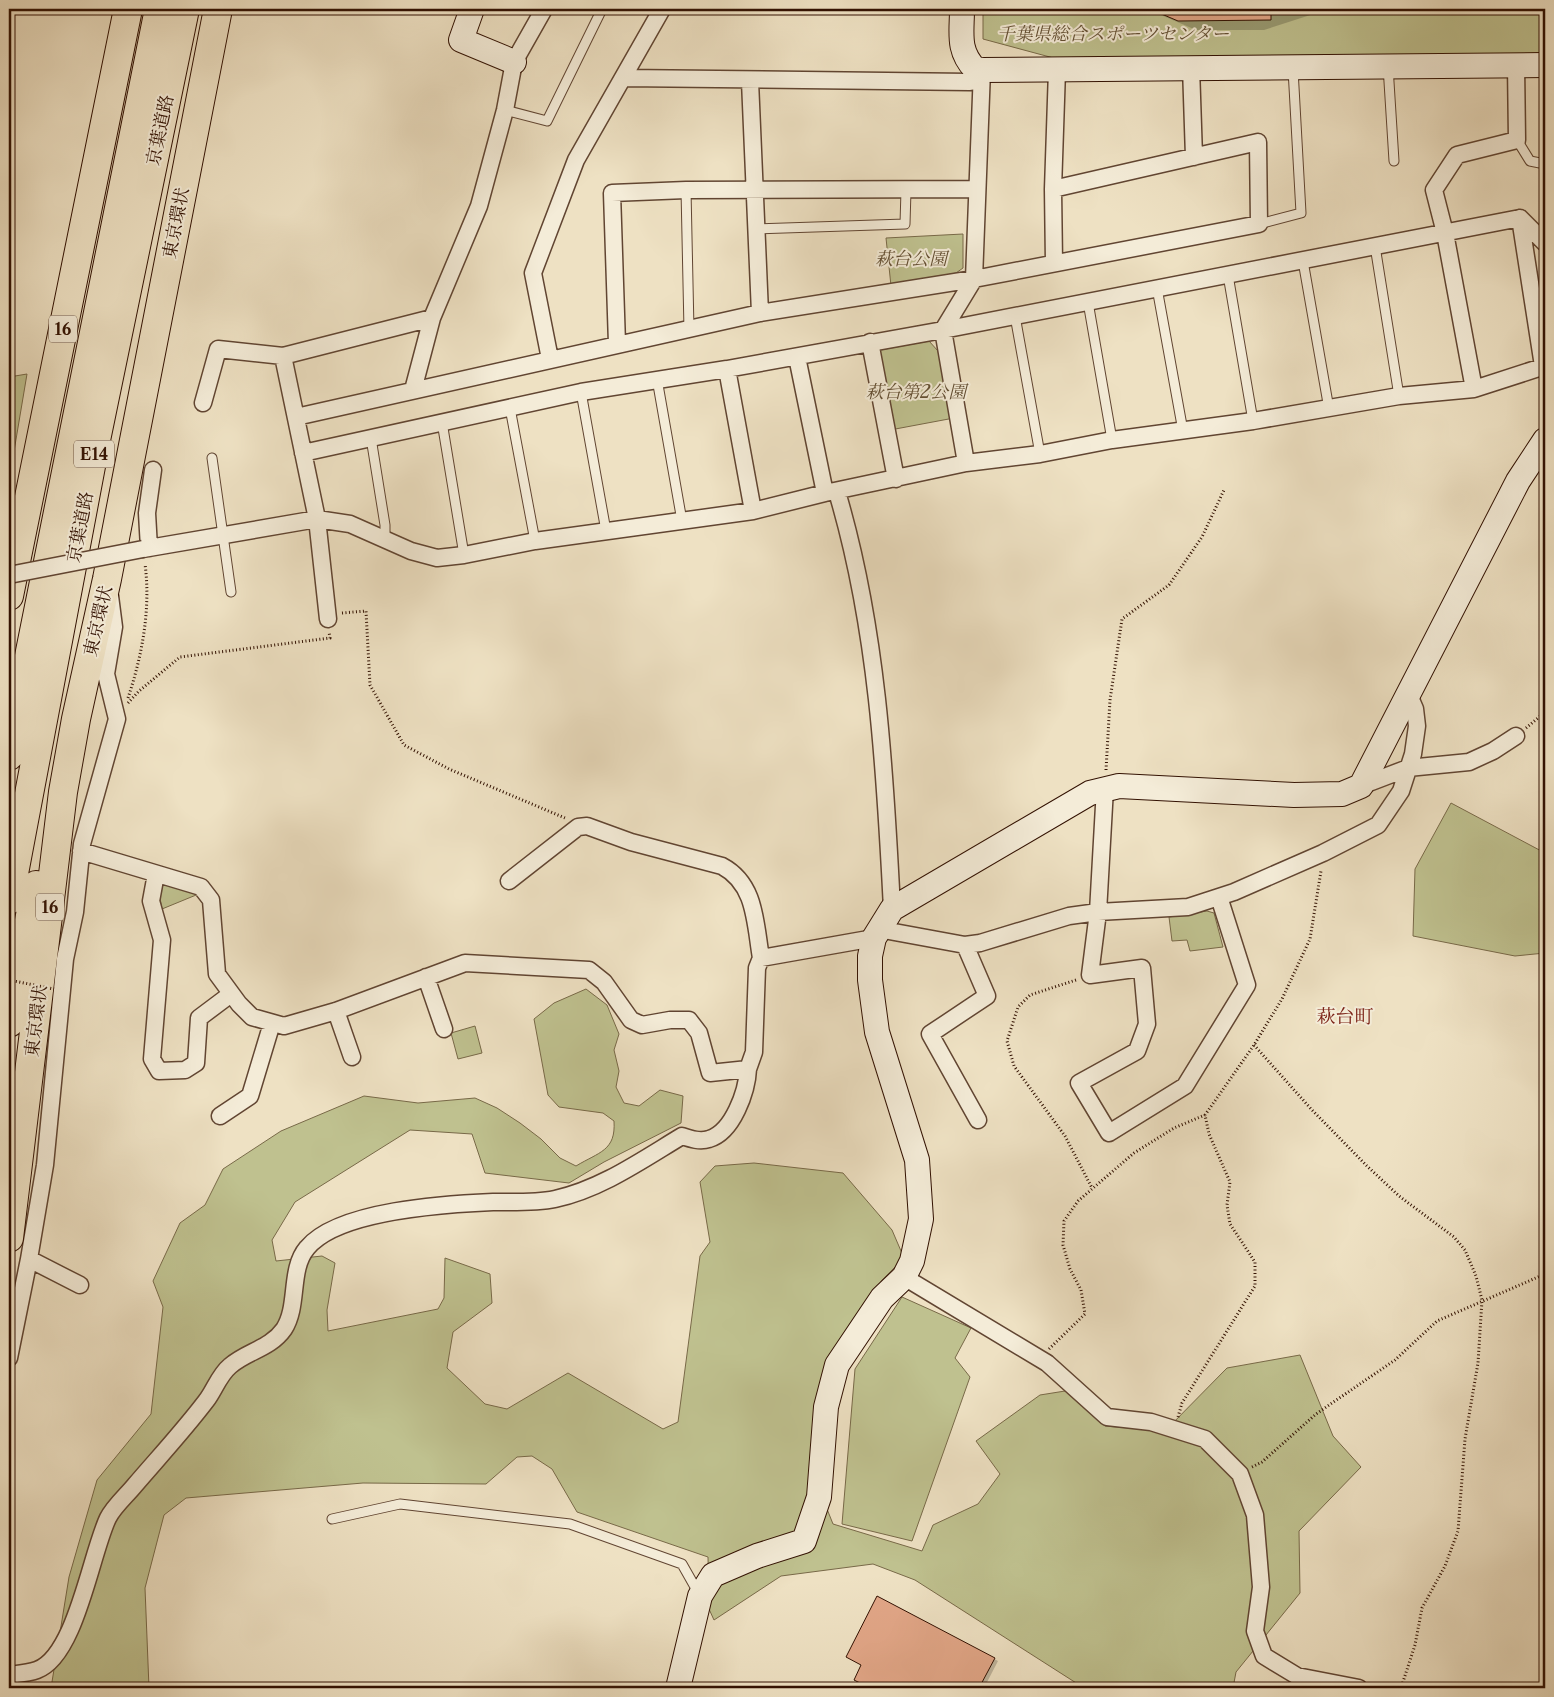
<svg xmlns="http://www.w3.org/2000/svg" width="1554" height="1697" font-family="'Libre Caslon Text','Noto Serif JP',serif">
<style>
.green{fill:#bfc18f;stroke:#786948}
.shadow{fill:#0003}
.building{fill:#e1a687;stroke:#321102}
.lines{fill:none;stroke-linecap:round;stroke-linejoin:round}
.lane-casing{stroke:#614532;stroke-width:11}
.street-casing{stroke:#614532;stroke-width:19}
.secondary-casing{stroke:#321102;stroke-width:26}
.highway-casing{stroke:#321102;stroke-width:30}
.path{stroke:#321102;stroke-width:3;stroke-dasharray:1 2.5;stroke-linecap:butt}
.lane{stroke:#f4ecd8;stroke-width:9}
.street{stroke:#f4ecd8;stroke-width:16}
.secondary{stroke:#f4ecd8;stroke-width:24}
.highway{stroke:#eee1c3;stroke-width:28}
.street-bridge-casing{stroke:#614532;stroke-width:19;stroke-linecap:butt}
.path-bridge{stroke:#321102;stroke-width:3;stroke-dasharray:1 2.5;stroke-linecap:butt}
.street-bridge{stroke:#f4ecd8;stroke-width:16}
.labels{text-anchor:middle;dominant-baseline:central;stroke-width:4;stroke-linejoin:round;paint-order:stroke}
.shield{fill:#f4ecd8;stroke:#6c5342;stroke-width:1}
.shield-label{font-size:16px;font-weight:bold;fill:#321102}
.park-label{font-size:18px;font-style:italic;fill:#634f33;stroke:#f4ecd8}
.street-label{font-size:18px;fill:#321102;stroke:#f4ecd8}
.neighbourhood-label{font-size:19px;fill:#7a1f14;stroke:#f4ecd8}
</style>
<rect width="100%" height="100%" fill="#eee1c3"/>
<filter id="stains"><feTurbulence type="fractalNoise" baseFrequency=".004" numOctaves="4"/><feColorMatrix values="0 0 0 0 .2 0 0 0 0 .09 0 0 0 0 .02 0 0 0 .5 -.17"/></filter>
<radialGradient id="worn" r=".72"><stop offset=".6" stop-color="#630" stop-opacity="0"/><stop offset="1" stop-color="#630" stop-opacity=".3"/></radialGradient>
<path class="green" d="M983 9H1545V57L1061 60 983 39Z
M963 234V268L956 273 891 286 886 238Z
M929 341 938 351 954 418 890 430 875 351Z
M27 374 9 481V377Z
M1451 803 1545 853V953L1515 956 1413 936 1415 869Z
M160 880 201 893 162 909 159 893Z
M1207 911 1214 913 1223 947 1190 951 1187 940 1172 941 1169 917Z
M586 989 607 1005 619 1034 614 1050 619 1071 616 1087 624 1103 639 1106 660 1090 683 1096 681 1123 604 1162 569 1183 485 1173 472 1134 410 1130 295 1202 272 1240 276 1261 322 1256 335 1263 327 1310 328 1331 438 1309 444 1298 445 1258 490 1274 492 1303 453 1332 447 1368 485 1404 507 1409 568 1373 663 1429 678 1422 700 1256 710 1242 700 1182 715 1166 754 1163 843 1173 892 1230 904 1258 882 1280 843 1340 811 1469 833 1524 922 1551 933 1525 978 1504 1000 1474 976 1441 1040 1395 1065 1391 1105 1426 1165 1431 1227 1368 1300 1355 1333 1436 1361 1467 1299 1531 1300 1593 1236 1672 1233 1688H1084L915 1580 873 1564 781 1576 714 1620 709 1609 708 1557 577 1512 552 1469 532 1456 517 1457 486 1484 363 1483 186 1498 164 1515 145 1588 149 1688H51L69 1577 97 1480 151 1414 163 1307 153 1281 180 1223 205 1205 223 1169 281 1131 364 1096 418 1103 475 1098 497 1108 520 1123 541 1139 560 1158 576 1166C599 1152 616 1151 614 1121L603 1113 559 1107 548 1095 534 1019 554 1003Z
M475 1026 482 1053 458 1059 451 1033Z
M902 1297 971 1328 955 1358 970 1377 912 1541 842 1524 855 1369Z"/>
<path class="shadow" d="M1147 9H1329L1264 30H1196Z
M878 1598 998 1661 984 1688H873L855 1679 863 1665Z"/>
<path class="building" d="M1150 9H1271V20L1178 21Z
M877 1596 995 1658 979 1688H870L854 1680 861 1665 846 1657Z"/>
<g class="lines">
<g class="lane-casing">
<path id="lane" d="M1388 66 1394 161
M505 110 547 121 602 9
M1517 140 1530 161 1545 164
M686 190 689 330
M1259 224 1301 213 1293 69
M756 229 905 224 906 190
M1375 246 1399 396
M1303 261 1329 409
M1228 275 1253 421
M1157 288 1183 431
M1088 302 1112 440
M1015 316 1040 454
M657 379 682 521
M581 392 606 531
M510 408 535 541
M442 422 464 555
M371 438 385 525V539
M212 458 231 592
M332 1519 400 1504 570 1524 682 1564 699 1594"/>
</g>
<g class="street-casing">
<path id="street" d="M1191 67 1194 157
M624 78 970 82 982 70 974 279 943 330 966 463
M750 81 760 313
M1520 218 1543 366
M1520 218 1545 243
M1054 263 1053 189 1057 70
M870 342 896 479
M617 344 612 193 686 190 976 189
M283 356 317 519 328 619
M797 357 825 493
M550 359 533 273 576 160 662 9
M727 369 753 511
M1474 389 1445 233 1434 190 1457 155 1517 140 1516 65
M413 390 432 318 479 206 505 110 514 62 544 9
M203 403 218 349 283 356 432 318
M296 417 760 313 974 279 1259 224 1258 142 1053 189
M303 453 581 392 727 369 943 330 1520 218
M837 492C877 626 885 769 892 909
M149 548 147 513 153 470
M143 549 317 519 350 524 411 551 437 558 464 555 535 541 753 511 825 493 966 463 1040 454 1112 440 1253 421 1399 396 1474 389 1545 366
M1361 786 1408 768 1469 762 1493 751 1516 736
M1105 788 1098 912 1090 975 1142 968 1147 1024 1137 1051 1079 1083 1109 1133 1185 1086 1247 985 1219 897
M81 851 201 887 211 900 217 974 239 1004 252 1017 284 1026 336 1011 465 963 589 970 604 982 631 1020 642 1025 670 1020H689L699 1033 710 1073 748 1069 754 1052 757 968 761 958 874 938
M156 874 151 901 162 940 152 1059 159 1071 185 1070 196 1063 199 1018 231 994
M509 881 578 827 587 826 631 842 722 866C756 884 755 923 761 958
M878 929 965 945 980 943 1069 916 1098 912 1188 907 1234 892 1323 853 1378 825 1401 791 1413 754 1417 726 1415 709 1409 695
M965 945 987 996 930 1034 978 1120
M426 977 444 1029
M336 1011 352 1057
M220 1116 250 1096 272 1023
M29 1259 80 1285
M904 1277 1047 1363 1107 1417 1151 1422 1205 1439 1240 1474 1255 1515 1261 1587 1255 1631 1264 1656 1297 1676 1359 1688
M9 1358 29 1259 45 1165 65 959 75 912 82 844 117 719 106 674 114 627 110 596
M9 1675C17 1674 29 1673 37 1670 76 1656 91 1553 108 1518 114 1506 127 1495 135 1485 159 1457 184 1430 206 1401 214 1391 219 1375 230 1366 247 1351 270 1349 284 1329 299 1306 289 1269 307 1248 338 1210 447 1204 493 1202 513 1202 536 1203 555 1199 601 1189 642 1160 682 1136 691 1139 700 1142 709 1139 733 1132 747 1091 748 1069"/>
</g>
<g class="secondary-casing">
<path id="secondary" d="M472 9 461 40 514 62
M962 9C962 33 957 50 975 69L982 70 1545 65
M678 1688 700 1596 713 1575 757 1556 804 1541 819 1497 826 1407 837 1365 882 1298 904 1277 912 1261 921 1219 917 1160 877 1032 870 980V956L874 938 892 909 1090 793 1119 786 1294 795 1342 794 1361 786 1518 481 1545 440"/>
</g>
<g class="highway-casing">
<path id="highway" d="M9 596 128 9
M9 756 159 9
M9 900 95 445 185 9
M9 1023 36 885
M9 1238 63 792 76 719 107 579 218 9"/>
</g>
<path class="path" d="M342 613 366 611 370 685 404 745 449 769 565 818
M128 698C142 656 151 609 145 564
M128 703 139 691 180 657 330 638 329 632
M1526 728 1545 712
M1106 770 1110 700 1122 619 1169 585 1202 537 1224 490
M1076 980 1030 995 1018 1007 1007 1041 1014 1066 1065 1136 1092 1188
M1254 1045 1312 1110 1367 1166 1399 1196 1454 1237 1465 1250 1476 1276 1482 1300 1478 1363 1465 1439 1458 1531 1445 1566 1422 1608 1415 1645 1401 1688
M1049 1349 1085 1314 1081 1290 1070 1269 1063 1245 1064 1221 1078 1201 1134 1153 1174 1128 1205 1115
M1178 1417 1182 1403 1255 1286V1262L1230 1224 1227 1205 1230 1182 1209 1134 1205 1115 1254 1045 1282 999 1310 939 1321 871
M1252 1467 1262 1462 1316 1414 1395 1360 1437 1321 1545 1274"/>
<use href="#lane" class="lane"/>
<use href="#street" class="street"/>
<use href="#secondary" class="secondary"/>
<use href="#highway" class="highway"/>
<g class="street-bridge-casing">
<path id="street-bridge" d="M9 575 143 549"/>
</g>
<path class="path-bridge" d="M9 980 54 989"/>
<use href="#street-bridge" class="street-bridge"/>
</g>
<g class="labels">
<g class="shield">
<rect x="49" y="315.5" width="28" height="27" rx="4"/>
<rect x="74" y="440.5" width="40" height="27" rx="4"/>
<rect x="36" y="893.5" width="28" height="27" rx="4"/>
</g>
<g class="shield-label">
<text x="63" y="329">16</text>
<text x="94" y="454">E14</text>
<text x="50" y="907">16</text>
</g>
<g class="park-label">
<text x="1113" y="34">千葉県総合スポーツセンター</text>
<text x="911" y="259">萩台公園</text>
<text x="916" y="392">萩台第2公園</text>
</g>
<g class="street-label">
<text transform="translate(160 130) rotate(-78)">京葉道路</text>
<text transform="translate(176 223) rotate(-79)">東京環状</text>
<text transform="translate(80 527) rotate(-79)">京葉道路</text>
<text transform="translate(98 621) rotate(-77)">東京環状</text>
<text transform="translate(36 1021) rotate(-83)">東京環状</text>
</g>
<g class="neighbourhood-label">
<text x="1345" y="1016">萩台町</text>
</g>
</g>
<rect width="1554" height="1697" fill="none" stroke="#eee1c3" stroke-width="30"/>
<rect x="10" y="10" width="1534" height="1677" fill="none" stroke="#321102" stroke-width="2.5"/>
<rect x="15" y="15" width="1524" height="1667" fill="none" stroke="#321102"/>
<rect width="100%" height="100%" filter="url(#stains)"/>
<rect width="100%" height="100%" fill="url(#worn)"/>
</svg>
